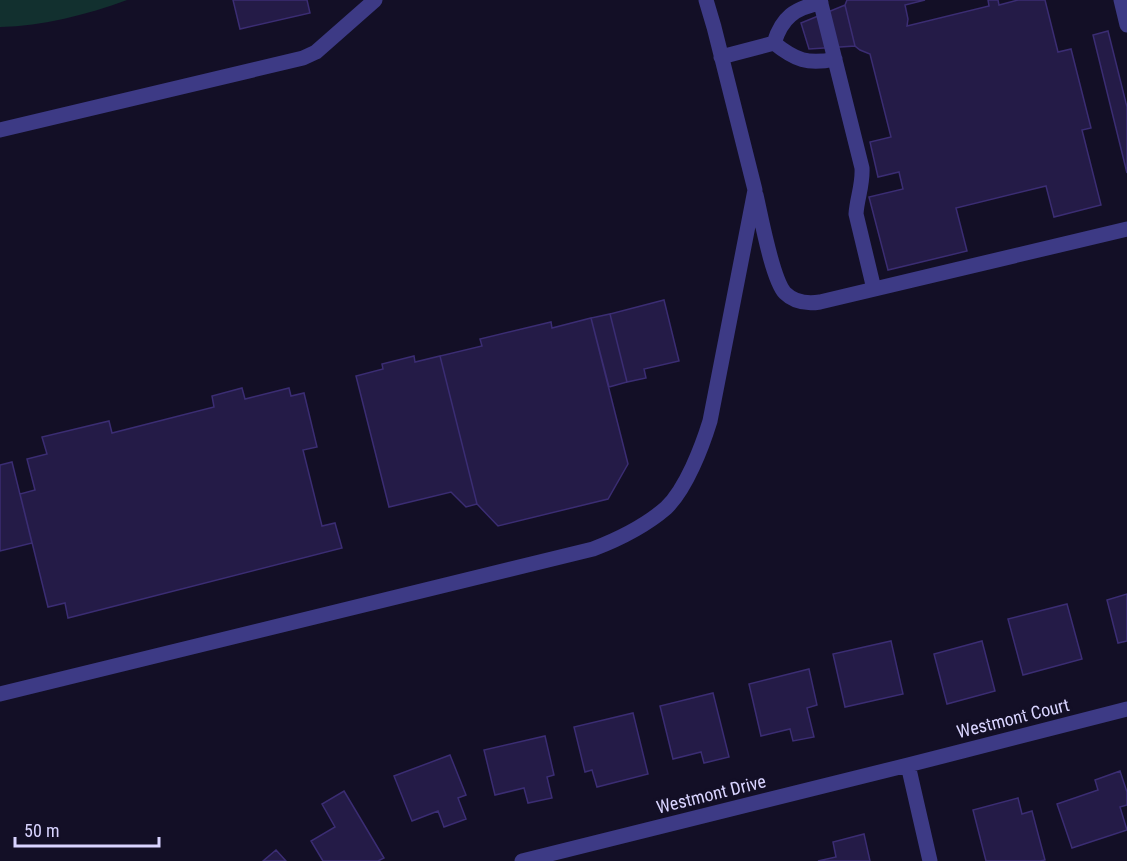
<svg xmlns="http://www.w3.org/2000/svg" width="1127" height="861" font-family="'Roboto Condensed',sans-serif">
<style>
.green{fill:#12302f}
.building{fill:#241b47;stroke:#3b2d73;stroke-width:1.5}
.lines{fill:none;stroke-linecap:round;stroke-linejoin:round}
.minor{stroke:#3d3a85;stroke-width:15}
.labels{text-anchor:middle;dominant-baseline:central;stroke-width:6;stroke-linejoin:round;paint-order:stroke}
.street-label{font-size:18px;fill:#d9d4ff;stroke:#130f26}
</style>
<rect width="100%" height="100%" fill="#130f26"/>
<path class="green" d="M0 0H127C86 15 43 26 0 27Z"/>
<path class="building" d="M233 0H307L310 13 240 29Z
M847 0H925L905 5 908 19 907 26 989 6 988 0H998L999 5 1018 0H1045L1058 52 1071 49 1091 128 1082 130 1101 205 1054 217 1046 186 956 208 967 251 888 270 869 197 903 189 899 172 878 177 870 142 891 137 870 54 860 50 855 46 845 5Z
M845 5 855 46 809 49 801 23Z
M1108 31 1127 107V173L1093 35Z
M664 300 679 361 644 369 646 378 627 382 610 314Z
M610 314 627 382 609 387 591 318Z
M591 318 628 464 608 499 498 526 477 504 440 356 482 346 480 339 551 322 552 328Z
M414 356 415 362 440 356 477 504 466 507 451 492 389 507 356 376 383 369 382 364Z
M242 388 245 399 289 388 291 396 304 393 317 447 303 450 322 526 335 523 342 548 68 618 65 603 48 607 20 494 35 490 27 459 47 454 42 437 109 421 112 433 214 407 212 396Z
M12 462 32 543 0 551V465Z
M1127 594V641L1118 643 1107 600Z
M1067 604 1082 659 1023 675 1008 619Z
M891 641 903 694 845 707 833 654Z
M982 641 995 691 947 704 934 654Z
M809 669 817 705 807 708 814 737 793 741 790 729 761 736 749 684Z
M713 693 729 757 704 763 701 752 673 759 660 706Z
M633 713 648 774 597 787 592 770 585 772 574 727Z
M545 736 554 775 547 777 552 798 528 803 524 788 495 795 484 750Z
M450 755 466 795 458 798 466 819 444 827 438 811 412 821 394 776Z
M1120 771 1127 792V805L1120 807 1127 830 1072 848 1057 804 1098 790 1095 780Z
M344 791 384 858 378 861H323L311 841 335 827 322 804Z
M1018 798 1022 814 1032 811 1045 860 1040 861H986L973 810Z
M864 834 870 861H818L836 857 833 842Z
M276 850 286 861H263Z"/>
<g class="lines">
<path class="minor" d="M820 0 862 168C863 185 857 198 856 214L874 289
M1121 0 1127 25
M774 43C795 60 808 65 835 59
M774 43C782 17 795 8 821 3
M721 57 774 43
M0 130 303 58 316 52 375 0
M756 195C761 216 772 279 785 293 795 303 807 304 820 302L1127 229
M0 694 593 549C619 539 644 527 666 508 686 489 702 447 710 421L755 190 714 27 706 0
M908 765 930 861
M522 861 908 765 1127 709"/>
</g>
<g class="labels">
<g class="street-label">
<text transform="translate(1013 718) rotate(-14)">Westmont Court</text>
<text transform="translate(711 794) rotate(-14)">Westmont Drive</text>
</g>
</g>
<path d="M15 837v9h144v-9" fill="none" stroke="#d9d4ff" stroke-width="3"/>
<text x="24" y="837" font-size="18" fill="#d9d4ff" stroke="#130f26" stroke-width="4.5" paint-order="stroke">50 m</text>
</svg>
